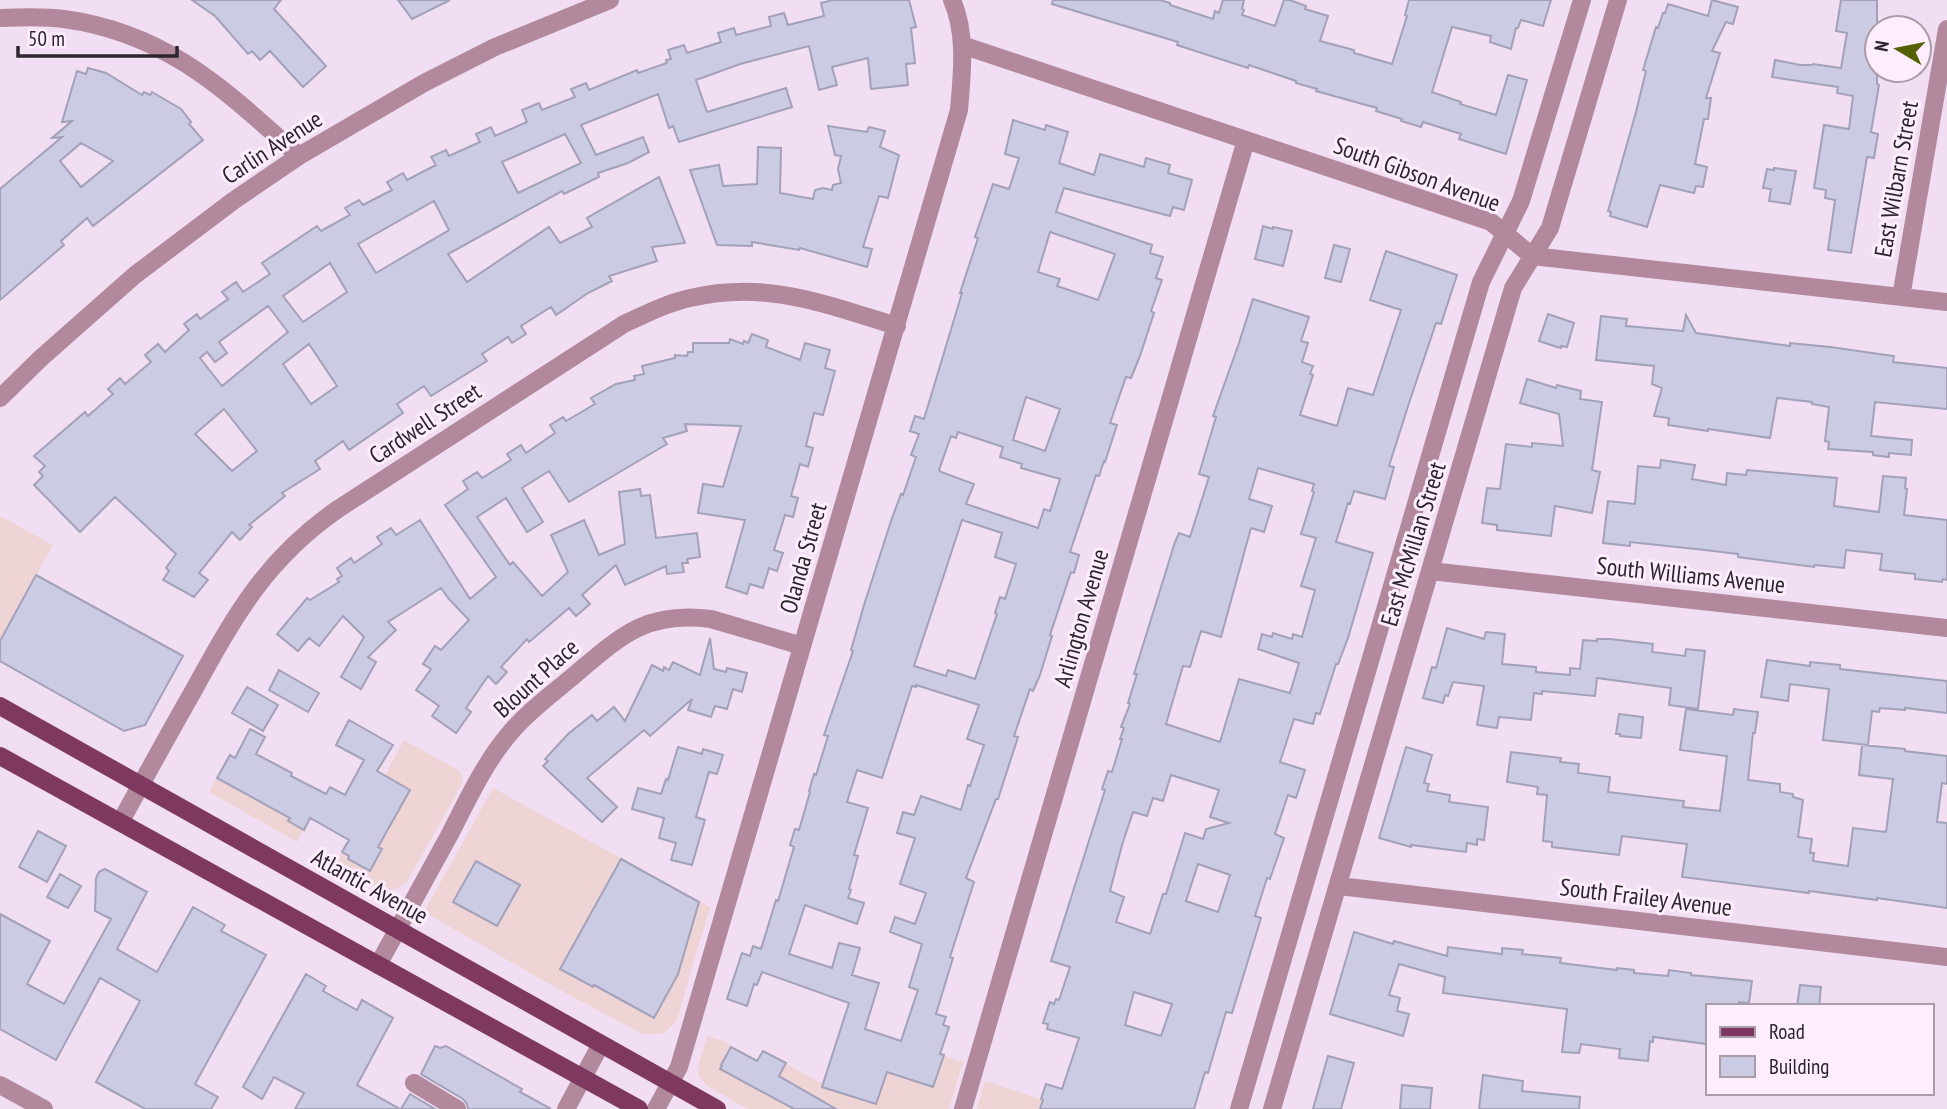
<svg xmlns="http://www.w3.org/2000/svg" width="1947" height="1109" font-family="'PT Sans Narrow',sans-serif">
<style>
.commercial{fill:#efd4d6}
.building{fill:#cccbe4;stroke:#a2a1b9;stroke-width:2;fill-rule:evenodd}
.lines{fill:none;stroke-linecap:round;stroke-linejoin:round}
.minor{stroke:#b1889c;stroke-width:18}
.major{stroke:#7f385f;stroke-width:18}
.labels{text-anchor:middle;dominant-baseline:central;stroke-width:6;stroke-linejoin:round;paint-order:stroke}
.street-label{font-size:24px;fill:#2c252c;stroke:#fdedfd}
</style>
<rect width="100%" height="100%" fill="#f2def2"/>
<path class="commercial" d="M0 516 53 545 0 641Z
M404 740 460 771 463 782 407 882 394 890H385L376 887 336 864Z
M230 755 268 777 275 764 292 773 285 787 324 794 297 842 209 792Z
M493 788 710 907 677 1019 669 1029 661 1034H642L551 985 424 912Z
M844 1022 963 1062 949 1109H748L707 1086 700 1078 698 1071 699 1063 707 1036 727 1042 731 1047 757 1061 763 1051 823 1084Z
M985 1081 1070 1109H977Z"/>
<path class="building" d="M192 0H281L274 9 326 66 303 87 270 51 260 60 252 51 248 54 215 16Z
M398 0H450L412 19Z
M833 0H909L916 27 911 28 915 63 906 64 908 85 871 89 868 58 832 67 837 85 819 90 809 46 740 64 696 80 707 112 786 88 792 107 679 142 673 126 669 128 658 94 581 125 596 155 643 137 649 152 628 163 598 173 599 177 564 194 562 191 448 254 467 282 549 227 560 243 592 227 587 218 659 177 685 243 652 247 657 261 609 276 612 281 588 293 556 315 551 307 521 326 526 334 512 343 508 337 482 354 487 361 431 396 424 386 397 404 403 413 349 450 343 441 315 461 320 469 282 493 285 496 249 525 252 527 240 540 232 532 199 573 208 580 194 597 163 580 169 571 166 568 176 554 115 497 80 532 34 485 43 476 39 472 45 466 34 456 85 412 88 416 113 394 108 389 120 378 125 384 151 362 145 355 158 344 165 352 189 330 184 324 197 314 200 319 228 299 222 292 236 282 243 292 270 274 262 263 317 226 321 231 350 215 345 208 359 200 363 205 392 190 387 182 403 173 407 180 436 165 431 157 446 150 449 156 480 142 476 134 491 127 495 136 527 122 522 110 539 103 542 110 575 97 571 89 586 83 589 90 637 70 638 73 667 63 666 60 671 59 668 50 684 45 687 53 721 42 718 33 734 28 736 35 771 26 769 17 784 13 788 25 824 16 821 3ZM565 134 581 163 518 193 502 162ZM434 201 449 230 376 273 358 244ZM330 263 347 292 303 322 283 296ZM268 306 288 332 222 386 200 358 207 352 215 362 227 353 219 342ZM309 344 337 386 311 404 283 364ZM224 409 257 451 232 471 195 434Z
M1053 0H1160L1170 3V5L1213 19 1215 11 1219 13 1223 0H1244L1242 9 1244 10 1242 15 1275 26 1284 0H1290L1306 6 1305 9 1328 16 1320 41 1354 50V53L1392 64 1407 16 1405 15 1409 0H1551L1543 26 1521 20 1518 28H1516L1511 49 1490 42 1491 36 1452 27 1432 92 1461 102 1460 104 1496 115 1508 75 1527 80 1506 154 1459 139 1461 134 1423 122 1421 127 1401 121 1402 119 1376 111 1377 108 1316 91 1317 89 1296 83V81L1249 65 1248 68 1177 45 1178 42 1052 4Z
M1712 0 1738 7 1733 24 1726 22 1712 51 1720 53 1706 98H1711L1708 119H1704L1695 164 1707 167 1703 187 1696 186 1694 193 1660 185 1647 227 1610 216 1611 212 1608 211 1636 112 1646 71 1643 70 1656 27 1658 28 1663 13H1665L1668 4 1708 16Z
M1841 0H1877V84L1879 85 1871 132 1878 134 1874 158 1867 157 1851 253 1828 250 1835 200 1825 198 1826 190 1814 188 1824 125 1849 129 1853 96 1837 93 1838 87 1772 77 1775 60 1800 65H1812L1813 64 1841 68 1847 33 1836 31Z
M88 68 106 73 142 95 144 92 150 95 152 92 181 109 191 122 189 124 203 140 93 226 87 218 61 241 64 245 0 300V189L62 137 52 138 72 121 62 122 77 71 86 74ZM81 143 113 161 81 187 60 161Z
M1013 120 1045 130 1046 125 1068 132 1059 163 1094 175 1100 154 1144 167 1146 158 1170 165 1168 173 1192 180 1184 210 1173 207 1170 216 1064 188 1056 212 1152 245 1150 253 1163 257 1156 278 1162 280 1151 311 1154 313 1140 356 1131 378 1126 377 1110 423 1117 425 1105 462 1104 461 1099 476 1096 475 1070 552 1079 555 1074 573 1071 572 1050 635 1052 636 1040 675 1033 691 1030 689 1014 736 1018 737 998 799H996L966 878 974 882 950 957 953 958 936 1014 946 1017 943 1025 949 1027 940 1054 944 1055 933 1087 887 1072 876 1104 822 1087 849 1003 762 972 757 985 754 984 747 1006 727 999 742 953 750 956 753 946 761 949 776 900 778 901 794 847 790 845 795 829 799 830 810 792 809 791 814 774 816 775 828 736 824 735 853 651 851 650 864 605 891 521 901 494 903 495 916 457 911 455 919 434 910 431 915 416 924 419 962 293H960L978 238 975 237 993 184 1009 189 1019 158 1005 154ZM1050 232 1115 254 1098 300 1057 286 1060 279 1038 272ZM1026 397 1060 409 1045 451 1013 440ZM958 432 1003 447 1000 457 1022 464 1021 468 1060 479 1050 511 1044 509 1038 528 966 504 974 484 941 472 939 470 951 436 956 438ZM962 520 1002 533 995 557 1016 564 1005 599 1000 597 995 613 997 614 975 679 948 670 946 676 914 666ZM916 685 979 705 967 739 984 745 970 786 968 785 961 810 921 796 914 815 903 812 897 833 915 838 900 884 926 893 915 924 895 917 890 932 922 944 909 987 918 990 901 1041 865 1029 879 983 852 975 860 948 839 943 832 968 789 954 805 905 857 924 864 903 848 898 851 890 849 889 858 856 854 855 868 808 847 802 857 770 882 778 912 686 916 687Z
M828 126 867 132 869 127 885 131 880 147 899 155 888 198 879 196 863 247 872 249 867 267 800 248 799 250 752 242V246L717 245 690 170 719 165 723 186 757 184 758 147 781 148 780 193 813 199 815 190 823 188 832 190 833 185 841 183 838 169 841 156 835 155Z
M1774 168 1796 171 1790 204 1769 201 1771 189 1763 188 1767 169 1774 170Z
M1263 226 1273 229V227L1292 231 1283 266 1255 259Z
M1334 245 1350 249 1341 282 1325 278Z
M1386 251 1457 275 1441 324 1436 323 1410 400 1389 466 1394 467 1385 499 1354 491 1350 504 1348 503 1336 542 1373 553 1348 638 1338 664H1336L1320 714 1316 713 1313 724 1294 719 1280 762 1305 770 1296 798 1288 795 1275 834 1284 838 1270 879 1267 878 1255 916 1261 918 1232 1013 1226 1012 1208 1073 1205 1072 1194 1109H1040L1043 1100 1041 1099 1046 1084 1062 1089 1079 1038 1047 1029 1048 1024 1043 1023 1050 1002 1054 1004 1056 999 1059 1000 1070 967 1051 961 1105 790 1102 789 1108 771 1112 772 1122 739H1120L1124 728 1121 727 1130 704 1128 703 1137 674H1134L1175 542 1179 533 1190 537 1209 477 1199 474 1216 417 1213 416 1239 343 1253 299 1309 317 1301 341 1308 343 1302 362 1313 366 1310 374 1313 375 1300 415 1337 426 1348 388 1373 395 1401 310 1370 300ZM1258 468 1314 484 1312 491 1314 492 1301 534 1316 538 1301 586 1315 590 1302 637 1293 634 1292 639 1273 633 1272 637 1262 634 1258 649 1299 663 1290 693 1239 679 1220 742 1166 724 1183 666 1190 667 1201 631 1221 637 1251 528 1264 532 1272 506 1249 499ZM1171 775 1219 790 1210 817 1229 823 1206 829 1203 839 1185 833 1166 894H1163L1150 934 1116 922 1124 897 1110 891 1122 845 1133 812 1147 816 1153 798 1163 801ZM1198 864 1230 875 1218 912 1186 901ZM1134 992 1172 1004 1161 1036 1125 1025Z
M1548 314 1574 323 1567 347 1561 346V348L1557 347 1539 341Z
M1686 315 1696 333 1790 346V343L1830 347 1894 356 1893 362 1947 368V409L1875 402 1871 436 1912 440 1911 455 1889 453V457L1873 455V452L1828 449 1829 442 1825 441 1829 407 1812 404V402L1777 398 1770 438 1708 429V431L1668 425 1669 418 1654 416 1662 388 1652 384 1654 366 1596 360 1601 316 1627 319 1626 326 1683 331Z
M752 334 768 340 766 347 800 360 805 343 830 350 825 368 835 371 823 415 814 413 806 446 813 448 808 467 800 464 791 496 798 498 793 517 785 515 774 550 783 553 777 571 769 568 763 588 750 584 747 594 726 587 745 520 698 513 703 484 723 487 741 426 685 424 687 431 663 438 667 444 569 502 549 471 522 488 543 522 527 532 506 498 477 517 510 565 513 562 542 596 568 572 551 535 584 520 599 555 625 544 619 492 640 489 641 496 650 495 656 538 697 533 700 557 687 559 688 563H682L684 572 667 574 666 566 625 585 616 565 582 595 590 604 576 616 569 608 529 642 527 639 501 667 507 672 496 684 488 676 466 708 471 712 456 733 432 716 439 706 416 690 431 669 423 664 435 646 441 650 469 620 449 599 441 588 388 622 396 630 368 657 376 662 361 689 341 677 364 637 343 616 319 646 309 638 298 651 277 634 307 598 310 600 339 582 337 579 342 576 337 568 351 558 354 563 382 544 377 537 391 528 396 535 420 520 470 599 496 577 445 505 468 489 463 481 477 472 482 478 511 460 507 454 521 445 526 453 555 433 550 425 563 417 566 421 595 404 591 398 616 384 635 380 634 376 644 374 642 366 675 358V355L687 356 688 352H693V343H729L730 339 743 344 744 341 748 343Z
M1527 379 1556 388 1557 385 1581 391 1580 399 1602 402 1592 470 1600 472 1592 513 1555 506 1551 536 1497 530V525L1482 523 1487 488 1500 489 1506 444 1532 447V443L1563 446 1559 414 1520 403Z
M1661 460 1695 465 1692 479 1726 485 1727 473 1746 475 1747 470 1837 478 1834 506 1879 512 1883 476 1906 478 1905 488 1907 489 1904 515 1947 520V580L1943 579 1942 582 1915 579V574L1880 570 1882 554 1846 550 1844 568 1815 565 1814 567 1738 557V554L1705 550 1630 542V546L1603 543 1608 501 1635 504 1638 466 1660 468Z
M36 575 183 656 145 725 124 731 0 661V641Z
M1447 628 1484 639 1486 632 1505 634 1502 664 1536 667V672L1570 675V668L1580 669 1583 640 1597 641V639H1610L1653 644 1652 652 1685 656 1686 649 1705 651 1698 709 1669 705 1671 688 1597 678 1595 696 1542 691V694L1534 693 1531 720 1499 717 1497 728 1477 725 1484 686 1453 682 1448 696 1445 695 1443 703 1423 698 1432 667 1436 668Z
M710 638 714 669 726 672 727 668 747 673 742 692 733 689 727 709 715 706 711 717 688 710 692 699 650 736 644 730 587 778 617 807 602 822 543 766 548 761 545 759 568 734 592 715 597 721 614 707 625 721 652 665 663 671 664 667 669 670 673 662 700 675Z
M1767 660 1810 666V662L1840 665V669L1947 681V713L1905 708V710L1880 708 1879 712 1872 711 1868 745 1823 740 1829 689 1790 684 1788 701 1761 697Z
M279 670 319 693 308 712 269 690Z
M247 687 278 705 263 731 232 713Z
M1686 709 1733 715 1734 709 1758 712 1755 733H1753L1748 780 1780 784V792L1793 794V797L1803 800 1798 837 1812 839 1810 853H1814L1813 861 1848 866 1853 828 1886 832 1893 779 1859 775 1862 745 1905 749V751L1947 756V784L1942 783 1937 822 1947 823V908L1877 898V900L1809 891V893L1682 877 1687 844 1622 836 1619 855 1552 847V842L1543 841 1547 795 1537 794 1538 787 1507 782 1511 752 1561 758 1560 762 1579 764 1578 773 1610 777 1608 792 1684 801 1683 807 1720 811 1727 756 1680 750Z
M1619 714 1643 717 1641 738 1620 736V734H1616Z
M349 720 393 745 377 771 410 790 378 847 382 849 370 871 348 859 349 856 342 852 349 840 310 818 304 830 288 821 290 818 217 778 230 755 235 758 250 729 265 737 256 754 292 773 291 776 326 794 330 787 345 795 364 760 336 745Z
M678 747 702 754 703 749 723 755 717 774 709 772 696 817 705 820 692 865 671 860 676 843 659 838 664 818 632 809 638 788 661 794 666 779 668 780Z
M1406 747 1432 755 1424 783 1429 784 1427 791 1450 795 1449 802 1488 807 1484 840 1477 839V845L1467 843 1466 852 1411 845V847L1379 838Z
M38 831 66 846 47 882 19 867Z
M621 859 699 902 678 974 654 1018 594 985 593 987 560 969Z
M476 861 520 885 497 926 453 902Z
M105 869 147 892 117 949 157 972 193 907 225 925 221 931 266 955 195 1084 218 1097 211 1109H145L96 1082 140 1001 100 978 56 1060 0 1029V914L50 941 27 984 64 1004 111 919 95 911 96 878 99 872Z
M60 874 81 886 68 908 47 897Z
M1354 932 1393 944 1394 941 1447 956 1448 947 1502 954V948L1523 950 1522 954 1561 958 1560 963 1617 970V968L1634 970V973L1668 976 1669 970 1691 973V975L1752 981 1749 1003 1739 1002V1006H1707V1044L1653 1037V1042L1650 1041 1648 1061 1619 1058 1620 1049 1581 1044 1579 1053 1562 1052 1567 1009 1443 993 1445 977 1399 964 1389 995 1400 998 1397 1011 1409 1014 1403 1036 1330 1014Z
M306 974 326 986 323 991 357 1010 362 1000 393 1018 357 1085 400 1109H295L304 1093 274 1077 262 1099 243 1087Z
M1800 985 1821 987 1819 1006H1797Z
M435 1046 440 1048 446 1046 522 1089 520 1092 551 1109H468L467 1104 463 1099 421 1074Z
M731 1047 757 1061 763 1051 786 1063 779 1076 836 1109H794L720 1069 722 1066 721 1065Z
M1328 1056 1354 1063 1341 1109H1313Z
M1483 1075 1523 1081 1522 1091 1580 1097 1579 1109H1479Z
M1402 1085 1432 1088 1430 1109H1400Z
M410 1094 435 1109H401Z"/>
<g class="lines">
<path class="minor" d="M0 18C21 17 43 16 64 19 167 33 225 90 299 156
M962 45 1491 222 1532 256 1947 302
M1901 297 1947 29
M0 398 41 358 135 275 233 201 299 156 424 83 495 47 610 0
M1430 571 1947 628
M121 821C144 779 167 737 191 695 233 619 264 560 338 509L624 324C646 314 667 303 690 298 767 280 824 304 897 326
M1339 886 1947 957
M378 965C402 922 426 877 450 834 468 799 485 762 510 733 529 710 555 692 578 672 623 634 648 611 711 619L802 646
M414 1083 457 1109
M0 1085 44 1109
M566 1109 601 1044
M656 1109 679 1067 959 110C962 74 967 34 952 0
M963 1109 1246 140
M1239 1109 1481 282 1521 201 1582 0
M1272 1109 1513 288 1550 228 1618 0"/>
<path class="major" d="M0 706 717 1109
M0 756 639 1109"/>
</g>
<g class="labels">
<g class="street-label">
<text transform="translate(272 147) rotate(-33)">Carlin Avenue</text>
<text transform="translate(1417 174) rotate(20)">South Gibson Avenue</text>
<text transform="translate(1896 179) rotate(-80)">East Wilbarn Street</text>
<text transform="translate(425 423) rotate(-33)">Cardwell Street</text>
<text transform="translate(1413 544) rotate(-73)">East McMillan Street</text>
<text transform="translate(803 558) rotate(-74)">Olanda Street</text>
<text transform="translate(1691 575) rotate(6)">South Williams Avenue</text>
<text transform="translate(1081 618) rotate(-74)">Arlington Avenue</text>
<text transform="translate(536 678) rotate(-42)">Blount Place</text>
<text transform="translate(370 886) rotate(29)">Atlantic Avenue</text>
<text transform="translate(1646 897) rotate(7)">South Frailey Avenue</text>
</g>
</g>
<rect x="1706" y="1004" width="228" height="91" fill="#fdedfd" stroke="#a99da9" stroke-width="2"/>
<rect x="1720" y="1027" width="35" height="10" fill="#7f385f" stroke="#a99da9" stroke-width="2"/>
<text x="1769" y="1039" font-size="21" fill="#2c252c">Road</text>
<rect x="1720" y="1056" width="35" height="21" fill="#cccbe4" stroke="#a99da9" stroke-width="2"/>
<text x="1769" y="1074" font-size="21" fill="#2c252c">Building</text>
<g transform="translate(1898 49) rotate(280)"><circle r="33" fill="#fdedfd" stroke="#a99da9" stroke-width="2"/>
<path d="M0-5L12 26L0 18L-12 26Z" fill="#546102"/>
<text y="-10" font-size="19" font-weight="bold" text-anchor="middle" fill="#2c252c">N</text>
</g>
<path d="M18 46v10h159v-10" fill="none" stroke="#2c252c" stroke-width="3.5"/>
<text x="28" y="46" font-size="21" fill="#2c252c" stroke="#fdedfd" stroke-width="5" paint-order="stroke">50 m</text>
</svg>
